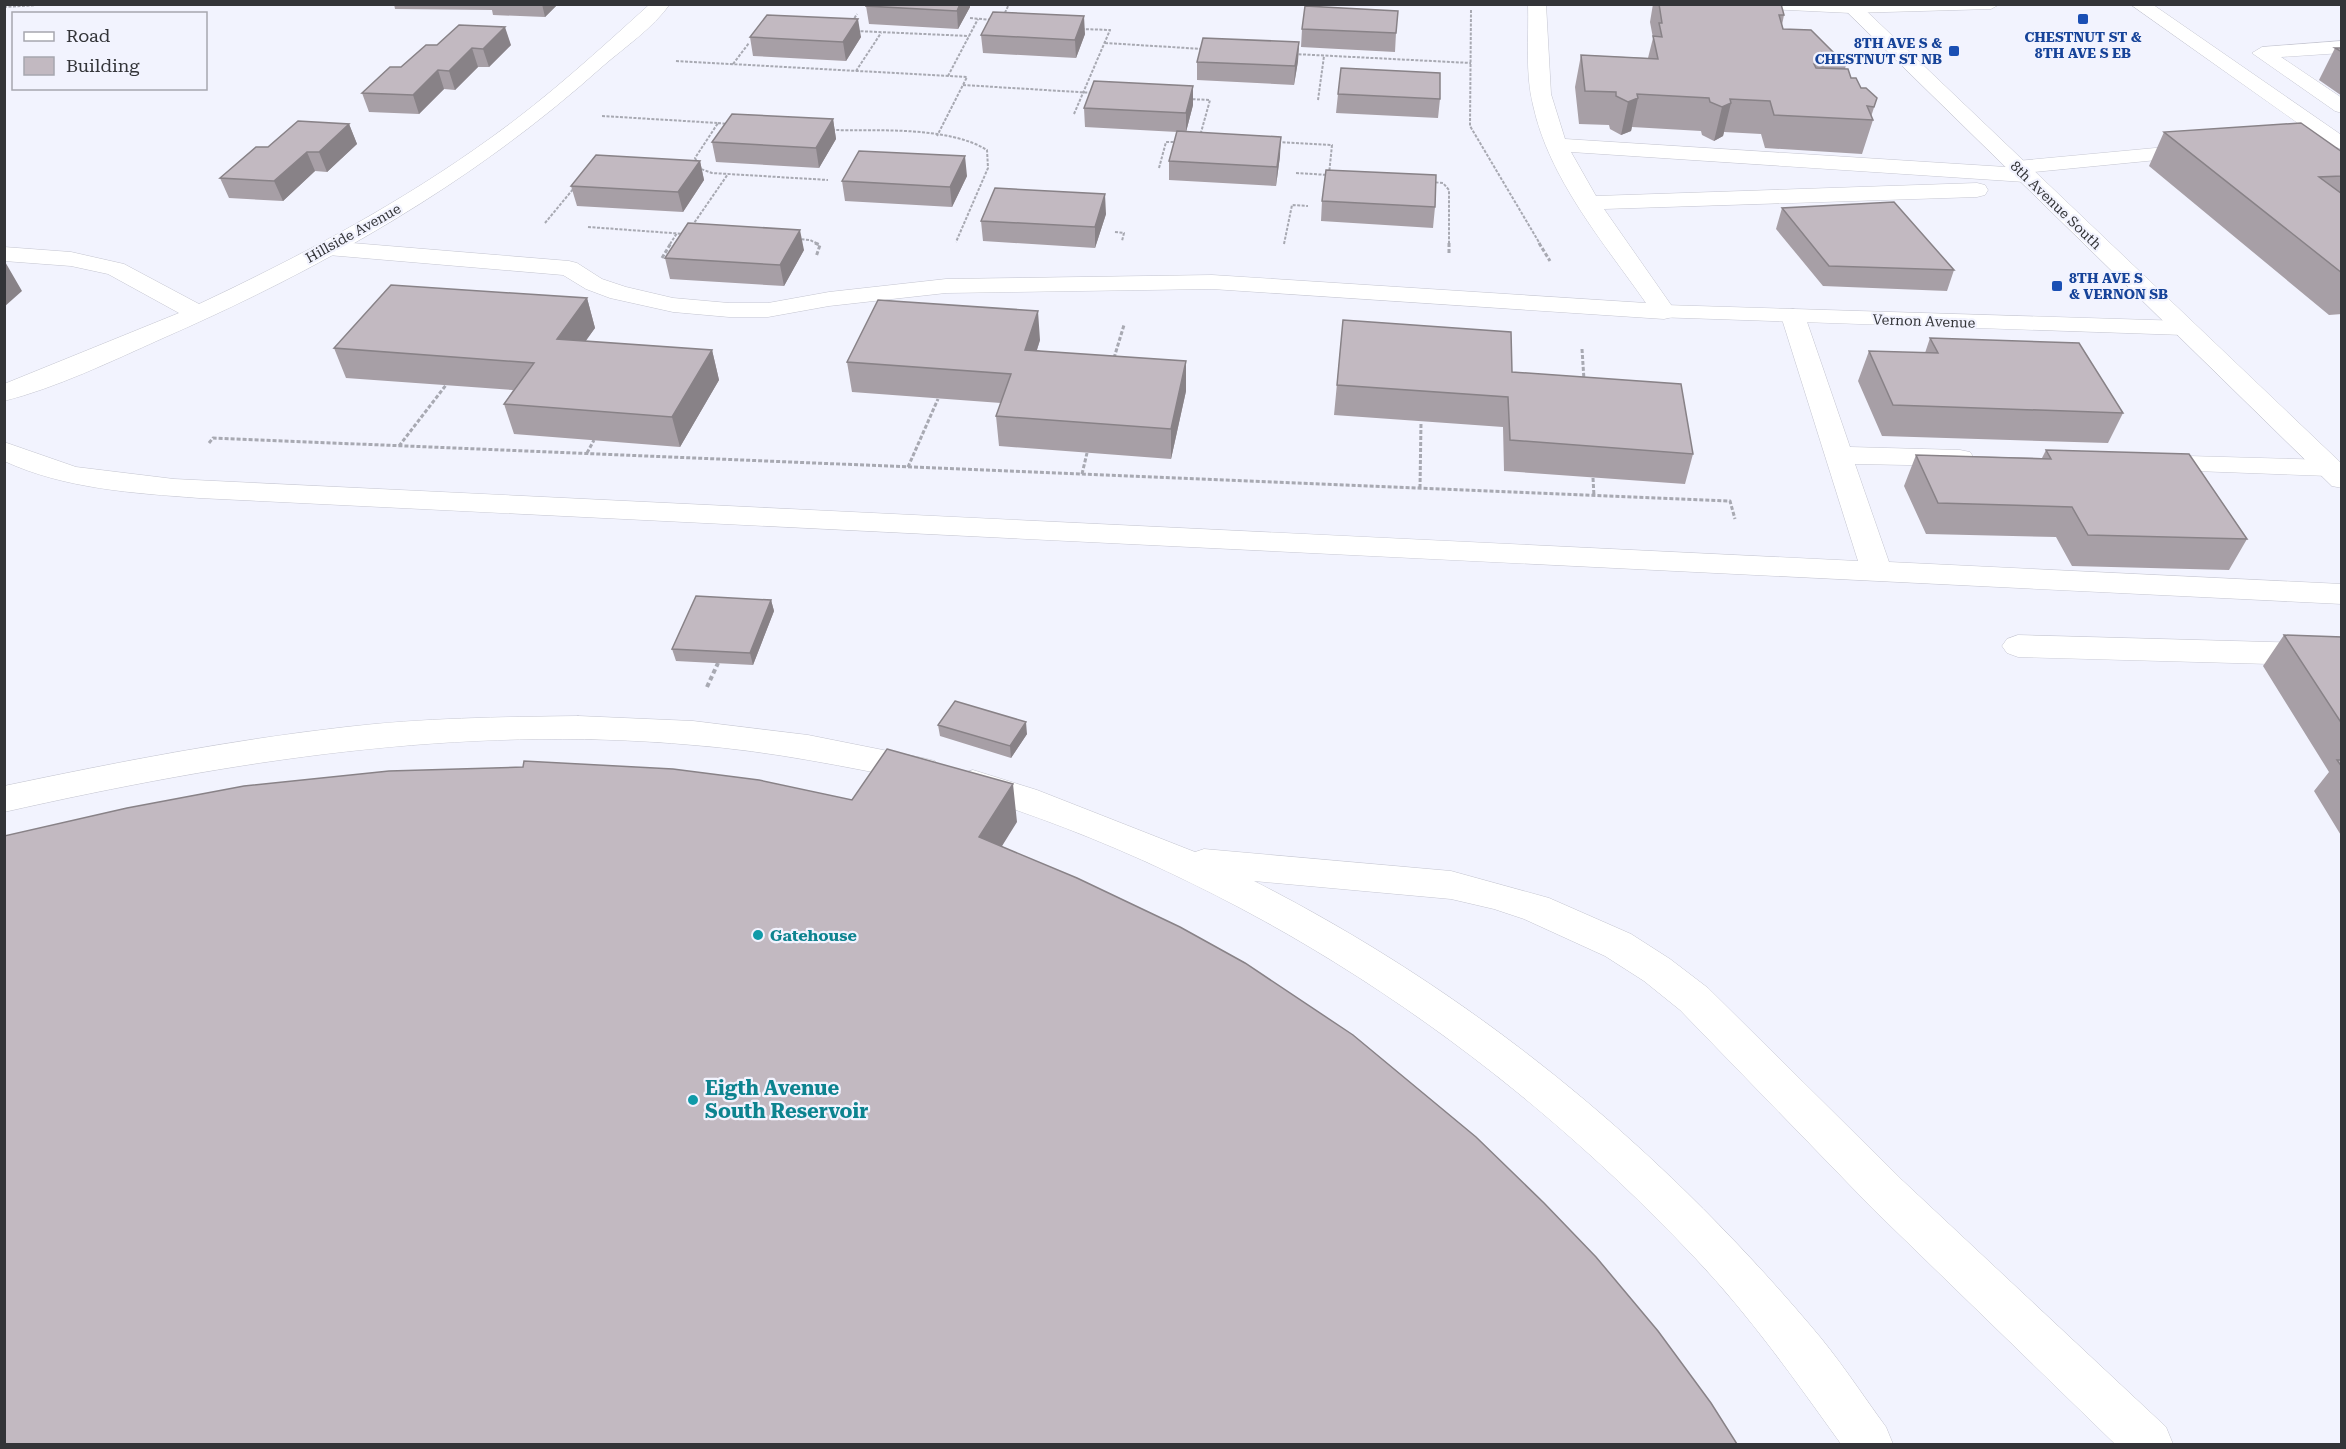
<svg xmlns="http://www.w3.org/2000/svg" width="2346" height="1449" font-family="'Roboto Serif',serif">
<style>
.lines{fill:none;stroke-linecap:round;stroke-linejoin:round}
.service-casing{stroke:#c4c5d0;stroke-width:1}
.minor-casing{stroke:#c4c5d0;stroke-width:1}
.tertiary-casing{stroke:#c4c5d0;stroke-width:1}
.primary-casing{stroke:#c4c5d0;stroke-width:1}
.path-far2{stroke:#a8a9b2;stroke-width:2;stroke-dasharray:3 1.5;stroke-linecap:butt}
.path-far1{stroke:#a8a9b2;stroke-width:3;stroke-dasharray:4 2;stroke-linecap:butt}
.path{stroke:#a8a9b2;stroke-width:4;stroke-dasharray:4.5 3;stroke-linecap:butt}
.service{fill:#fff;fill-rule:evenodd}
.minor{fill:#fff;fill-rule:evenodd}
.tertiary{fill:#fff;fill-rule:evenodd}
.primary{fill:#fff;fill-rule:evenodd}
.wall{fill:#a79fa6}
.shaded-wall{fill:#888287}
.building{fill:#c2b9c1;stroke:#888287;stroke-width:1.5}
.transit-dot{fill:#1a4fb4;stroke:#f2f3fe;stroke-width:2}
.culture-dot{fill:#0f9aa8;stroke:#f2f3fe;stroke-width:2}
.labels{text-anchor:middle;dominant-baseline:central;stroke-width:4.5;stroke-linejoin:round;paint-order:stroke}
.far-transit-label{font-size:14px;font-weight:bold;fill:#164399;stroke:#f2f3fe}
.far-street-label{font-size:14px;fill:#333438;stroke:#f2f3fe}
.culture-label{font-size:16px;font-weight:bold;fill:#0d838f;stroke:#f2f3fe;text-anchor:start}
.near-culture-label{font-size:20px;font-weight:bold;fill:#0d838f;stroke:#f2f3fe;text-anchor:start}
</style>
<rect width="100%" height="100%" fill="#f2f3fe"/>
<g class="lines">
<g class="service-casing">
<path id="service" d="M1528 4H1546L1551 94 1565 139 2006 167 2009 162 2017 161 2198 144 2206 145 2209 150 2206 155 2198 156 2034 172 2036 175 2033 180 2025 182 1571 152 1596 196 1977 183 1985 185 1988 190 1985 195 1977 197 1604 209 1676 312 1673 317 1664 319 1212 289 946 293 829 306 768 317H729L673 312 610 298 586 289 563 275 328 255 320 253 316 248 320 243 328 241 569 261 577 263 602 279 626 287 673 298 729 303H768L829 292 946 279 1212 275 1646 303C1604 243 1549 179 1533 105 1525 73 1529 38 1528 4Z
M2130 4H2152L2340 134 2342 149 2329 145 2279 149 2272 147 2268 143 2272 139 2313 134Z
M2342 41V53L2281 57 2342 98V113L2335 111 2252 53 2262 47Z
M1793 309 1802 311 1805 316 1850 447 1960 450 1970 452 1974 458 1970 464 1960 466 1855 464 1889 562 2342 584V604L199 498C133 493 65 489 4 461V442L76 467 174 479 1858 561 1781 316 1784 311Z
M2152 455 2329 460 2339 462 2342 470 2339 474 2329 476 2142 469 2138 463 2142 457Z
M2018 635 2342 644V666L2018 657 2007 653 2002 646 2007 639Z
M578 716 693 721 808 735 923 758 935 761 940 770 935 779 923 782C847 767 771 751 693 745 461 724 231 761 4 812V786C118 762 231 740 346 727 423 718 500 717 578 716Z
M973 770 1037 790 1195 852 1204 849 1451 871 1549 898 1631 934 1670 959 1708 988 1902 1180 2166 1427 2173 1444H2115L1872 1208 1680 1010 1644 981 1605 956 1524 919 1494 909 1451 899 1254 881C1470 991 1653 1140 1810 1325 1838 1357 1861 1393 1886 1427L1893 1444H1841C1795 1380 1750 1316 1696 1259 1495 1045 1243 878 961 792L956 783 961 774Z"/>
</g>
<g class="minor-casing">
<path id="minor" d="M650 4H670C653 28 625 47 603 66 472 184 321 269 161 339 112 361 56 388 4 401V384L179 313 108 274 71 266 4 261V247L71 252 124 264 199 304C301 256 401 203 492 137 548 97 599 50 650 4Z
M1664 305 2184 321 2193 323 2196 328 2193 333 2184 335 1655 317 1652 312 1655 307Z"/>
</g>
<g class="tertiary-casing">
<path id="tertiary" d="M1758 4H2000L1991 9 1851 13 1767 9Z"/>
</g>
<g class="primary-casing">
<path id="primary" d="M1839 4H1859L2342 464V488L2332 486Z"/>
</g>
<path class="path-far2" d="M4 7 54 4
M1471 10 1470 126 1540 244
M1003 17 1009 4
M970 18 993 20
M852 22 857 14
M856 31 969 36
M1105 43 1203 49
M1294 54 1471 63
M676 61 967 77 937 136
M733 64 749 43
M856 71 881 33
M948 76 978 19
M963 85 1094 93
M1188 99 1210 100 1200 136
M1318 100 1324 56
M1074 114 1110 30 1082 29
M602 116 718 123 695 158 701 169 712 173 828 180
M718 123 729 124
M832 130C877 131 948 126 987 150L988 168 956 242
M1278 142 1332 145 1329 174
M1159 168 1166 142H1177
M1296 173 1328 175
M1431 182 1443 183 1449 190V244
M545 223 574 188
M692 226 728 174
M588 227 685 234
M1115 232 1124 233 1122 241
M797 239 810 240 818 244
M670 244 677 233
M1284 244 1292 205 1308 206"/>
<path class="path-far1" d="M815 243 820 245 816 257
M1449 243V254
M1539 243 1550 261
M662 258 671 243
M1582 349 1584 380
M1114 358 1124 325
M209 443 213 438 1730 501 1735 519
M399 446 446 385
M587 453 594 440
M908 467 938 399
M1082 474 1087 453
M1593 478 1594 496
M1420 488 1421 422"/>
<path class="path" d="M707 687 718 663"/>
<use href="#service" class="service"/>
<use href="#minor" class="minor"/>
<use href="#tertiary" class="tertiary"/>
<use href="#primary" class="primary"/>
</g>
<path class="wall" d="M394 4H558L545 17 493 15 492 10 395 9Z
M867 4H970V7L958 29 869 24 866 6Z
M1653 4H1781L1784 15 1782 25 1783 29 1846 65 1845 69 1851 78 1861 88 1877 98 1871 117 1873 120 1862 154 1765 148 1761 134 1724 132 1723 136 1714 141 1702 135 1701 131 1632 127 1631 131 1621 135 1610 129 1609 125 1579 124 1575 87 1581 55 1648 58 1653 38 1650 22Z
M1302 29 1396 33 1395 52 1301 47Z
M1085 34 1076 58 983 53 981 35Z
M750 37H861L846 61 753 56Z
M1299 42 1298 61 1294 85 1197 80V62Z
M437 45H511L489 67H478L455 90 444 89 419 114 369 112 362 93Z
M2335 48H2342V96L2319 80Z
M1338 94 1440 99 1438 118 1336 113Z
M1193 105 1186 132 1280 156 1276 186 1169 180V161L1177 132 1085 127 1084 108Z
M833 119 836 139 819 168 716 162 712 142Z
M349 124 357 144 327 172 315 171 283 201 229 198 220 178 268 147Z
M2164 132 2342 152V314L2329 315 2149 166Z
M700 161 704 180 683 212 577 206 571 186Z
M967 176 952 207 845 201 842 181Z
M1322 201 1435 207 1433 228 1321 221Z
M1782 208 1954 270 1947 291 1823 286 1776 229Z
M1106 214 1095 248 983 241 981 221Z
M804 250 784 286 670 279 665 258Z
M587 298 595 328 585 341 712 350 719 380 680 447 514 434 504 404 513 390 346 378 334 348Z
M1343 320 1512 372 1693 454 1685 484 1504 471 1503 427 1334 415Z
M1930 338 2123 413 2108 443 1882 436 1858 381 1869 351 1925 353Z
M1040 340 1037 350 1186 391 1171 459 999 446 996 416 1001 403 852 392 847 362Z
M2046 450 2247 539 2229 570 2072 566 2056 537 1926 534 1904 486 1916 455 2042 458Z
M771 600 774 611 753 665 676 661 672 649Z
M2284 635 2342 637V837L2314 791 2329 772 2263 666Z
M938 725 1027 734 1011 758 940 736Z"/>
<path class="shaded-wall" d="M542 4H558L545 17Z
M960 4H970V7L958 29 957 11Z
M1084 16 1085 34 1076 58 1075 40Z
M858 19 861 37 846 61 843 42Z
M505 27 511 45 489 67 483 49Z
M1299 42 1298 61 1294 85 1295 66Z
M472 48 478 67 455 90 449 71Z
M438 70 444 89 419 114 413 95Z
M1193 86V105L1186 132V113Z
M1638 98 1631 131 1621 135 1628 102Z
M1731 103 1723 136 1714 141 1722 107Z
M833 119 836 139 819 168 816 148Z
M349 124 357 144 327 172 319 152Z
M1281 137 1280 156 1276 186 1277 167Z
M307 152 315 171 283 201 274 181Z
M965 156 967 176 952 207 950 187Z
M700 161 704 180 683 212 678 192Z
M1105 194 1106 214 1095 248V227Z
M800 230 804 250 784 286 780 265Z
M4 260 22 291 4 307Z
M587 298 595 328 566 369 557 339Z
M1038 311 1040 340 1027 380 1025 350Z
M712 350 719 380 680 447 672 417Z
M1186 361V391L1171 459V429Z
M771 600 774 611 753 665 750 653Z
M1026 722 1027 734 1011 758 1010 746Z
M1013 784 1017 822 984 875 979 837Z"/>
<path class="building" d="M867 4H960L957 11 866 6Z
M1659 4H1781L1784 15H1779L1783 29 1811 30 1846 65 1814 64 1816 68 1848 69 1851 78H1856L1861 88H1866L1877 98 1874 107 1867 106 1873 120 1774 115 1770 101 1730 99 1731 103 1722 107 1710 102 1709 98 1637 94 1638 98 1628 102 1616 96V92L1585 91 1581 55 1658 59 1653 36 1662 37 1659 23H1662Z
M1305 6 1398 11 1396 33 1302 29Z
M993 12 1084 16 1075 40 981 35Z
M767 15 858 19 843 42 750 37Z
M459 25 505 27 483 49 472 48 449 71 438 70 413 95 362 93 390 67H401L426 45H437Z
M1203 38 1299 42 1295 66 1197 62Z
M2335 48H2342V52Z
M1341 68 1440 73V99L1338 94Z
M1094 81 1193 86 1186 113 1084 108Z
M732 114 833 119 816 148 712 142Z
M298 121 349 124 319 152H307L274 181 220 178 256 147H268Z
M2301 123 2342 152V176L2319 177 2342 194V273L2164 132Z
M1177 131 1281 137 1277 167 1169 161Z
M859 151 965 156 950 187 842 181Z
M596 155 700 161 678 192 571 186Z
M1326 170 1436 175 1435 207 1322 201Z
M995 188 1105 194 1095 227 981 221Z
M1894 202 1954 270 1829 266 1782 208Z
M688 223 800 230 780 265 665 258Z
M391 285 587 298 557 339 712 350 672 417 504 404 534 363 334 348Z
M878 300 1038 311 1025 350 1186 361 1171 429 996 416 1011 374 847 362Z
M1343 320 1511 332 1512 372 1681 384 1693 454 1510 440 1508 397 1337 385Z
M1930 338 2079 343 2123 413 1893 405 1869 351 1938 353Z
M2046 450 2189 454 2247 539 2088 535 2072 507 1938 503 1916 455 2051 459Z
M696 596 771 600 750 653 672 649Z
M2284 635 2342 637V724Z
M955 701 1026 722 1010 746 938 725Z
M887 749 1013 784 979 837 1077 878 1180 927 1245 963 1353 1035 1476 1137 1544 1203 1596 1257 1658 1331 1711 1403 1737 1444H4V836L127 808 244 786 389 771 523 767 524 761 673 769 759 780 852 800Z
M2337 760H2342V767Z"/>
<g class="transit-dot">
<rect x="2077" y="13" width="12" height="12" rx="3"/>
<rect x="1948" y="45" width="12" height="12" rx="3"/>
<rect x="2051" y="280" width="12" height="12" rx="3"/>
</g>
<g class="culture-dot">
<circle cx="758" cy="935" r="6"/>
<circle cx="693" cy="1100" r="6"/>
</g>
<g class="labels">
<g class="far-transit-label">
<text x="2083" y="37">CHESTNUT ST &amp;<tspan x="2083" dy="16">8TH AVE S EB</tspan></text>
<text x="1942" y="43" text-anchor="end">8TH AVE S &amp;<tspan x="1942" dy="16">CHESTNUT ST NB</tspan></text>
<text x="2069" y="278" text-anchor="start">8TH AVE S<tspan x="2069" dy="16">&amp; VERNON SB</tspan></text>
</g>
<g class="far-street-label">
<text transform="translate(2056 205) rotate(44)">8th Avenue South</text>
<text transform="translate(353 233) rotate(-29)">Hillside Avenue</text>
<text transform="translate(1924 321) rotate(2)">Vernon Avenue</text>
</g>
<g class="culture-label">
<text x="770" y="935">Gatehouse</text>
</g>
<g class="near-culture-label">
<text x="705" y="1088">Eigth Avenue<tspan x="705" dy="23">South Reservoir</tspan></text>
</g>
</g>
<rect width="2346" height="1449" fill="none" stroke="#333438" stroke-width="12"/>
<rect x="12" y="12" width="195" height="78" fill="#f2f3fe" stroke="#a6a7af" stroke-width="1.5"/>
<rect x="24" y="32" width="30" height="9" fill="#ffffff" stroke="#a6a7af" stroke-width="1.5"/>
<text x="66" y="42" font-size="18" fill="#333438">Road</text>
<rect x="24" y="57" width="30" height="18" fill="#c2b9c1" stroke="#a6a7af" stroke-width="1.5"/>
<text x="66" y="72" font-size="18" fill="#333438">Building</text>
</svg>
